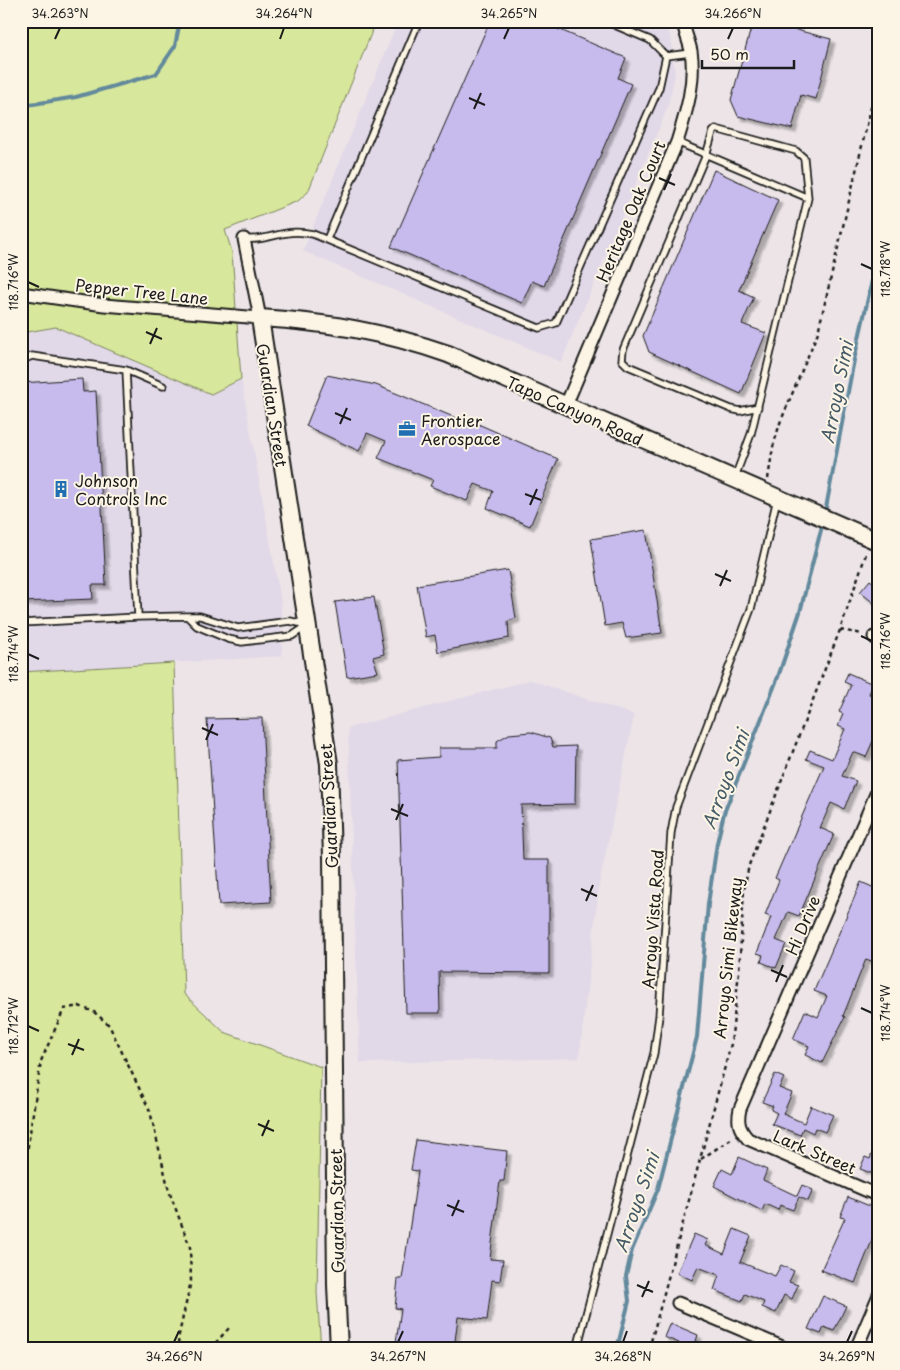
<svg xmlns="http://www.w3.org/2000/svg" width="900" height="1370" font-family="'Playpen Sans',sans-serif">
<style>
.built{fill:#e1d8e8}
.green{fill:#d7e79b;stroke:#7a825c}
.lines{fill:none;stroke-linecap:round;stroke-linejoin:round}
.stream{stroke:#62899c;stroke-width:4}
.building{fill:#c6bbec;stroke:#1c1c1c;filter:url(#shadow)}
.lane-casing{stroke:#1c1c1c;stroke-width:9}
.street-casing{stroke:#1c1c1c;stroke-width:15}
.secondary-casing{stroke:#1c1c1c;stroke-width:20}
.path{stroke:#1c1c1c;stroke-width:2.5;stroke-dasharray:4 4;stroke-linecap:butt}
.lane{stroke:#fcf5e5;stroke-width:5.5}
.street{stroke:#fcf5e5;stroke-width:11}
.secondary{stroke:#fcf5e5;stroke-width:16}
.ticks{fill:none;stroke:#1c1c1c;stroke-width:2}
.labels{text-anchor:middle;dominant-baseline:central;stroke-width:4;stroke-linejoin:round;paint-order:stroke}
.street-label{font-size:16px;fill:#1c1c1c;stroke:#fcf5e5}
.poi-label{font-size:16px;fill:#1c1c1c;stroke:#fcf5e5;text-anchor:start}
.water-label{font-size:18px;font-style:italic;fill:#455b67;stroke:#fcf5e5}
.neatline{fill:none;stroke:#1c1c1c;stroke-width:2}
.ticks-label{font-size:12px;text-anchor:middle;fill:#1c1c1c}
</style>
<defs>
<filter id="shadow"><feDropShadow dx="4" dy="4" stdDeviation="1" flood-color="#0004"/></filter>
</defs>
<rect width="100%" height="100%" fill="#ece4e7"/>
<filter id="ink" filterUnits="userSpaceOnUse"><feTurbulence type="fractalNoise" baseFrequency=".02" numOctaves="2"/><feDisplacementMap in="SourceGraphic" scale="10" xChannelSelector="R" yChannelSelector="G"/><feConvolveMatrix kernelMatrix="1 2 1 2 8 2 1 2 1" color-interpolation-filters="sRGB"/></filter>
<g filter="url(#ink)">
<path class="built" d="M398 21H658L670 35 675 74 667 109 561 362 303 251Z
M56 327 211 394 241 379 281 603 282 656 21 672V333Z
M530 680 634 715 599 885 579 1058 360 1063 348 728Z"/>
<path class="green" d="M21 21H376L308 192 298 201 225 230 232 252 241 379 211 394 56 327 21 333Z
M174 663 184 994 224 1032 321 1067 317 1293 321 1349H21V672Z"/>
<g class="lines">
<path class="stream" d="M21 106 76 97 156 74 175 46 180 21
M825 513 854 360 879 250
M617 1349 629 1301 626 1276 632 1250 658 1189 697 1037 708 904 717 843 724 813 778 677 800 612 823 522"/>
</g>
<path class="building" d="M490 21H539L626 58 618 78 631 84 544 286 532 281 522 303 391 247Z
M753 21H762L831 39 816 99 801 95 792 129 738 116 731 100Z
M714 170 778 200 739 290 754 297 742 324 766 333 741 394 649 352 643 336Z
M327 375 376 385 461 420 462 417 558 459 530 526 487 508 493 491 475 484 467 501 430 486 433 480 378 458 386 441 367 433 359 451 306 426Z
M82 379 83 392 96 391 106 585H92L93 599 21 602V383Z
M646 530 662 633 626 638 622 623 605 626 591 539Z
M508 570 516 618 508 621 509 638 438 652 435 635 426 637 417 585Z
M870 580 879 587V599L875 604 860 592Z
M374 597 384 654 373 657 378 672 347 677 335 602Z
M848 673 873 684 869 694 879 699V727L866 757 853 752 842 776 856 781 844 809 831 803 820 828 834 834 799 916 788 912 776 940 786 944 776 968 761 962 763 955 757 953 771 917 765 915 779 880 775 878 824 766 806 759 810 750 832 759 845 729 838 726 843 714 839 712 851 685 844 682Z
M262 718 271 902 219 905 207 719Z
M531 732 550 738 553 747 576 746 575 804 521 805 523 860H549V973L439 972 440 1013H406L398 760 439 757V748H497V741L509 734Z
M861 882 879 890V933L875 942 879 944V950L874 962 866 959 843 1016 845 1017 822 1063 805 1055 809 1046 793 1039 805 1011 818 1017 827 996 814 991Z
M775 1074 784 1078 779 1088 792 1093 783 1114 804 1123 811 1106 833 1115 825 1132 815 1128 813 1133 803 1128 800 1135 772 1124 777 1113 771 1110 773 1106 762 1102Z
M878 1138H879V1176L860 1169 865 1157 870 1159Z
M416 1140 507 1151 504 1181H500L490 1259 503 1260 500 1281 492 1280 487 1320 458 1317 454 1349H395L401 1309 395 1308 398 1279H402L418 1171 411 1170Z
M739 1157 767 1170 763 1180 797 1196 802 1185 813 1190 808 1201 799 1197 793 1210 780 1205 778 1210 765 1204 762 1211 714 1186 722 1169 732 1174Z
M848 1197 879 1210V1223L855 1283 821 1270 845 1218 840 1217Z
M734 1229 751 1236 740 1262 775 1276 781 1265 794 1271 789 1282 798 1285 792 1299 784 1295 776 1313 762 1307 764 1302 745 1294 742 1301 714 1290 719 1275 698 1267 692 1280 677 1273 694 1234 708 1240 705 1245 724 1254Z
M823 1296 846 1306 834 1331 824 1327 821 1334 808 1329Z
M670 1323 698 1335 696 1341 714 1349H677L679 1343 664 1337Z"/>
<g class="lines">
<g class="lane-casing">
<path id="lane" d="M605 21 650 40 666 56
M677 142 808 198 751 434 735 477
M244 239C270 242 282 227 313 234L539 328 556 323 659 88 666 56 691 53
M327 239 419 21
M21 361 32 356 126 370
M163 386 126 370 138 617 187 616
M758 407 740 411 731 409 628 366 622 360 623 350 706 155 713 132 716 129 796 151 804 158 808 198
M187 616H200L238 628 290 621 308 625 292 636 242 642 228 639 197 626Z
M21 623 138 617
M577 1349 654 1053 659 1016 671 833 676 807 751 609 777 499"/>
</g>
<g class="street-casing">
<path id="street" d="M21 293 104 305 260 318 244 239
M566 405 677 142C686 113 696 82 691 51 689 41 684 31 683 21
M874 637 879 641
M879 787 740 1109C737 1122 739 1129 748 1139L879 1196
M678 1303 787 1349
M856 1349 879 1295"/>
</g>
<g class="secondary-casing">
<path id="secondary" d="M339 1349 336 1285 332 857 329 764 260 318C327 322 385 332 448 354L879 542"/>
</g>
<path class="path" d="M768 479 773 447 780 423 818 332 879 74
M875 527 878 499 872 450 879 410
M840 630 863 634
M701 1159 734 1137
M21 1171 27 1152 41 1061 64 1009 79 1006 94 1012 109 1025 150 1111 169 1191 190 1247 191 1281 178 1339 179 1349
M210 1349 230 1327
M649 1349 731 1044 739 972 744 890 749 865 840 630 867 551"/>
<use href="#lane" class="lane"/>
<use href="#street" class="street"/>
<use href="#secondary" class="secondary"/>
</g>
</g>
<path class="ticks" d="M55 39 60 28M280 39 284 28M504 39 509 28M728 39 733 28M469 98 485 105M474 109 481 93M659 178 675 185M664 190 671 174M861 264 872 269M28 282 39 287M146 332 162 339M150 344 157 328M335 413 351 420M340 424 347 408M525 494 541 500M530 505 537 489M715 574 731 581M720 586 727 570M861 636 872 641M28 654 39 659M202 728 218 735M206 740 213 724M391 809 408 816M396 820 403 804M581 889 597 896M586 901 593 885M771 970 787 977M776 982 783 965M861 1008 872 1013M28 1026 39 1031M68 1044 84 1050M72 1055 79 1039M258 1124 274 1131M262 1136 269 1120M447 1205 464 1212M452 1216 459 1200M637 1285 653 1292M642 1297 649 1281M174 1342 179 1331M398 1342 403 1331M623 1342 627 1331M847 1342 852 1331"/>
<defs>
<g id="office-bare" transform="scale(1.35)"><path d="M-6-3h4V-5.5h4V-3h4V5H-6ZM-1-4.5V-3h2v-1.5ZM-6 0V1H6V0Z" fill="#1f6fb2" stroke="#fcf5e5" stroke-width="2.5" paint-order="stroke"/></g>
<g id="building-bare" transform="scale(1.35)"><path d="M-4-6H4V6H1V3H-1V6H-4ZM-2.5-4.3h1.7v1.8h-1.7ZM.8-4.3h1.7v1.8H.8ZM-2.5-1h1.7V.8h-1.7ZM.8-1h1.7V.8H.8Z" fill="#1f6fb2" stroke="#fcf5e5" stroke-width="2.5" paint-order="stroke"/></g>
</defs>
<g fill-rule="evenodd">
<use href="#office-bare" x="407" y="429"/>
<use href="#building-bare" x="61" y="489"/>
</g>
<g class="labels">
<g class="street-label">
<text transform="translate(630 211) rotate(-67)">Heritage Oak Court</text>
<text transform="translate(142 291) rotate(6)">Pepper Tree Lane</text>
<text transform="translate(273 405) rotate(81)">Guardian Street</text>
<text transform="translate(575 410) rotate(24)">Tapo Canyon Road</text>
<text transform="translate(328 806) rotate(-93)">Guardian Street</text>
<text transform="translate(652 919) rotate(-86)">Arroyo Vista Road</text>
<text transform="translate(802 925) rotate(-67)">Hi Drive</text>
<text transform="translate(727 958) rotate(-84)">Arroyo Simi Bikeway</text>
<text transform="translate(815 1151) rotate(23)">Lark Street</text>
<text transform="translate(336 1211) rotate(-91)">Guardian Street</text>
</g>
<g class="poi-label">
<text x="421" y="420">Frontier<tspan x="421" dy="18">Aerospace</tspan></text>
<text x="75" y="480">Johnson<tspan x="75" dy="18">Controls Inc</tspan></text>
</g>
<g class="water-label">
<text transform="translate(836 392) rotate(-79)">Arroyo Simi</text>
<text transform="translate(725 779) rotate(-70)">Arroyo Simi</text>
<text transform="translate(636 1202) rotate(-71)">Arroyo Simi</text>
</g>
</g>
<rect width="900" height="1370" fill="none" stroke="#fcf5e5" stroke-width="55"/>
<path d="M702 60v8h92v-8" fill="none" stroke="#1c1c1c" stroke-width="2.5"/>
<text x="710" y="60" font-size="15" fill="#1c1c1c" stroke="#fcf5e5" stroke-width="4" paint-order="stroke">50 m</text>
<rect x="28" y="28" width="844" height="1314" class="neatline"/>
<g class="ticks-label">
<text x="60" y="18">34.263°N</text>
<text x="284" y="18">34.264°N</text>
<text x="509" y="18">34.265°N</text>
<text x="733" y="18">34.266°N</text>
<text transform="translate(886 269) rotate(-90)" y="4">118.718°W</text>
<text transform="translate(14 282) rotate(-90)" y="4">118.716°W</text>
<text transform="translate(886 641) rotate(-90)" y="4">118.716°W</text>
<text transform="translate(14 654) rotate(-90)" y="4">118.714°W</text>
<text transform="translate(886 1013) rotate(-90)" y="4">118.714°W</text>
<text transform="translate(14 1026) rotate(-90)" y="4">118.712°W</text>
<text x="174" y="1361">34.266°N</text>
<text x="398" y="1361">34.267°N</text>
<text x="623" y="1361">34.268°N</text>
<text x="847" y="1361">34.269°N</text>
</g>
</svg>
